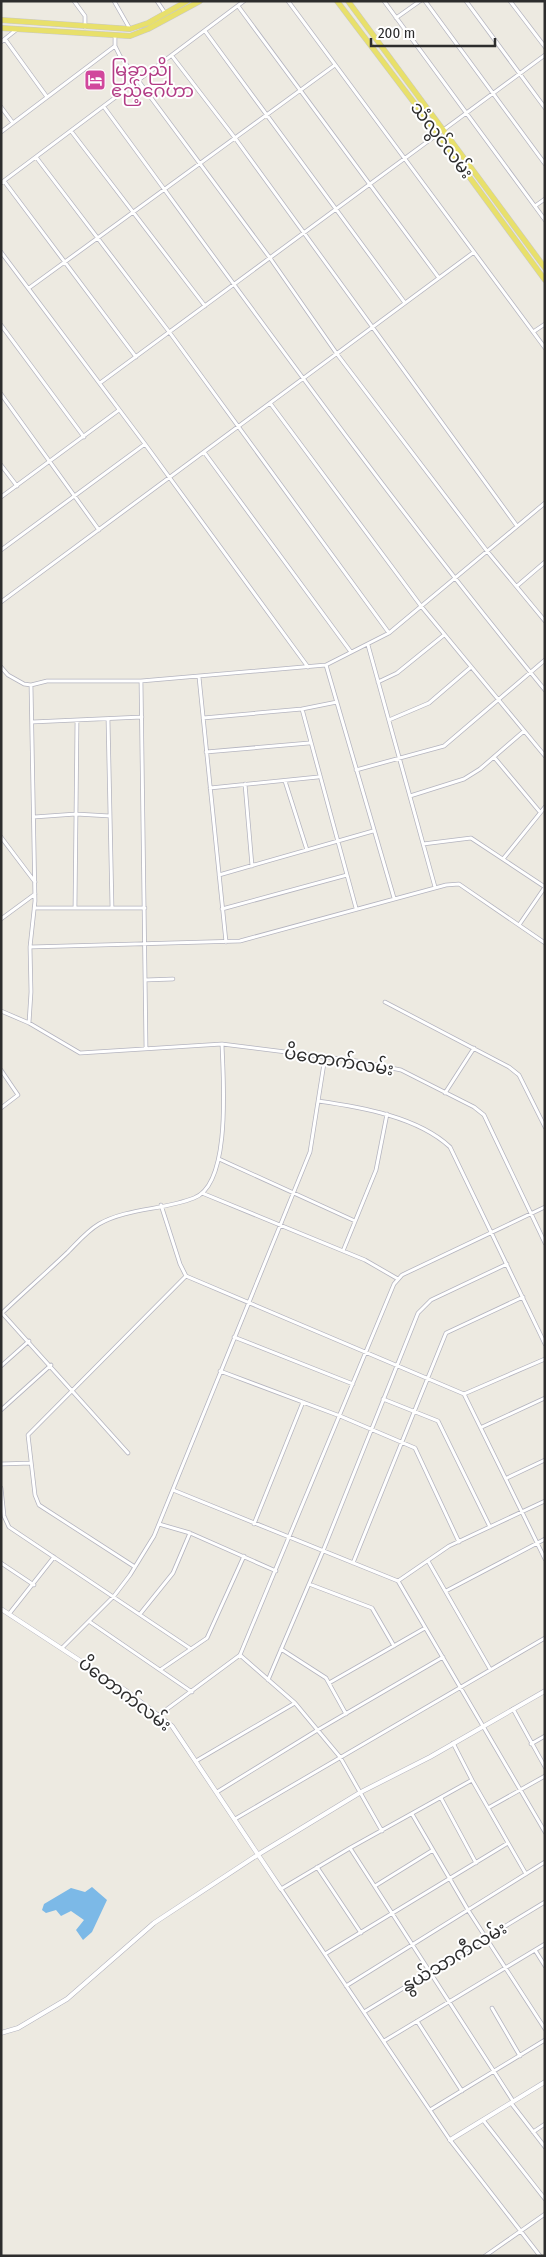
<svg xmlns="http://www.w3.org/2000/svg" width="546" height="2257" font-family="'Fira Sans Condensed','Noto Sans Myanmar',sans-serif">
<style>
.water{fill:#7cb9e7}
.lines{fill:none;stroke-linecap:round;stroke-linejoin:round}
.minor-casing{stroke:#b4b4bf;stroke-width:4.5}
.tertiary-casing{stroke:#b4b4bf;stroke-width:5}
.primary-casing{stroke:#c8c8c8;stroke-width:6}
.minor{stroke:#fff;stroke-width:3}
.tertiary{stroke:#fff;stroke-width:4}
.primary{stroke:#e8e06b;stroke-width:5}
.labels{text-anchor:middle;dominant-baseline:central;stroke-width:4;stroke-linejoin:round;paint-order:stroke}
.hotel-label{font-size:18px;fill:#b23c85;stroke:#fff;text-anchor:start}
.street-label{font-size:18px;fill:#2d2d2d;stroke:#fff}
</style>
<rect width="100%" height="100%" fill="#edeae1"/>
<path class="water" d="M92 1887 107 1900 92 1932 83 1940 76 1930 84 1920 71 1911 61 1916 56 1910 46 1913 42 1910 44 1904 71 1888 85 1892Z"/>
<g class="lines">
<g class="minor-casing">
<path id="minor" d="M74 1 85 16V27
M114 1 130 29
M157 1 165 13
M288 1 545 348
M384 1 545 220
M425 1 545 164
M466 1 545 108
M510 1 545 47
M238 6 439 278
M396 18 420 1
M205 31 405 303
M115 36V46L120 56 270 258 337 354 487 551 545 621
M5 39 47 97
M1 42 16 30
M172 56 235 138 517 526
M1 107 13 123
M104 107C248 303 390 502 545 690
M71 131 205 306
M1 132 115 46
M36 157 170 333 389 633
M4 181 136 357
M1 183 244 1
M535 206 545 199
M1 252 145 444 308 667
M29 288 335 65
M1 325 84 437
M533 332 545 324
M100 383 545 55
M1 394 99 530
M270 403 421 606 545 756
M204 452 351 652
M1 465 17 486
M1 497 119 410
M1 550 145 444
M517 586 545 562
M1 602 474 252
M368 645 435 887
M326 665 394 898
M1 667 8 675 24 684 31 685 47 681H141L326 665 389 633 545 503
M199 677 226 942
M141 681 146 1048
M378 682 397 673 444 635
M302 709 356 908
M203 718 302 709 337 702
M108 719 112 908
M389 720 429 703 471 667
M32 722 142 717
M206 752 309 743
M494 757 540 812
M356 770 444 746 545 660
M285 781 307 850
M245 784 252 866
M210 788 318 777
M410 796 464 779 480 769 524 731
M34 817 76 814 110 816
M1 837 35 882
M423 844 471 838 545 887
M503 859 545 807
M219 875 373 831
M34 908H145
M75 908 77 720
M222 909 347 875
M1 919 35 894
M519 925 545 887
M30 947 240 941 446 885 459 884 545 943
M145 980 173 979
M385 1002 509 1067 519 1075 545 1127
M1 1011 29 1023 80 1053 222 1044 357 1061 401 1070 474 1107 484 1115 545 1243
M29 1023 31 992 30 947 35 901 31 685
M1 1070 18 1095 1 1108
M445 1093 474 1048
M318 1101C361 1107 418 1117 450 1147L545 1344
M219 1159 355 1221
M202 1193 365 1260 398 1279
M161 1205 180 1264 186 1276 464 1394 545 1559
M343 1251 376 1170 387 1114
M2 1313 128 1453
M1 1314C23 1293 46 1273 68 1252 77 1243 87 1231 99 1224 127 1208 164 1210 194 1198 232 1184 223 1077 222 1044
M234 1337 353 1384
M1 1366 29 1341
M220 1371 340 1416 415 1448 459 1542
M464 1394 545 1359
M383 1399 438 1421 490 1527
M1 1410 51 1365
M482 1427 545 1398
M1 1464 31 1463
M507 1478 545 1460
M1 1488 4 1516 9 1527 191 1649
M173 1490 398 1581 545 1832
M159 1524 190 1533 276 1571
M254 1524 303 1402
M428 1561 490 1669
M1 1563 34 1585
M353 1563 446 1333 523 1297
M135 1567 39 1505 35 1495 28 1435 186 1276
M398 1581 449 1546 545 1501
M309 1584 372 1608 394 1646
M446 1591 545 1539
M9 1614 54 1557
M140 1614 173 1573 190 1533
M90 1622 192 1692
M63 1647 114 1596 130 1575 154 1536 310 1152 325 1057
M281 1649 326 1678 346 1714
M240 1655 295 1703 340 1757 382 1831
M160 1670 207 1638 244 1556
M268 1680 323 1551 418 1313 431 1300 507 1264
M329 1683 425 1628
M513 1709 545 1767
M159 1715 240 1655 394 1284 402 1275 545 1207
M453 1743 472 1780 526 1874
M531 1744 545 1736
M196 1761 295 1703
M472 1780 350 1848 281 1889 450 2140 540 2256
M217 1792 316 1731 443 1657
M441 1798 476 1863
M488 1808 545 1776
M412 1814 468 1910 545 2029
M235 1819 545 1638
M350 1848 513 2101
M317 1867 361 1933
M375 1886 433 1850
M535 1950 545 1966
M325 1954 508 1843
M346 1986 545 1862
M492 2008 520 2056
M364 2012 545 1902
M417 2021 462 2091
M384 2041 545 1944
M511 2103 545 2147
M430 2110 545 2040
M483 2120 545 2199
M533 2132 545 2124
M485 2256 545 2214"/>
</g>
<g class="tertiary-casing">
<path id="tertiary" d="M1 1609 125 1690 172 1726 281 1889
M1 2033 18 2028 67 1999 154 1923 259 1854 361 1792 430 1757 545 1691
M450 2140 545 2082"/>
</g>
<g class="primary-casing">
<path id="primary" d="M337 1 437 133 545 280
M348 1 545 268
M1 20 130 29 148 23 187 1
M1 28 130 36 148 29 200 1"/>
</g>
<use href="#minor" class="minor"/>
<use href="#tertiary" class="tertiary"/>
<use href="#primary" class="primary"/>
</g>
<defs>
<g id="hotel-square" transform="scale(1.125)"><rect x="-9" y="-9" width="18" height="18" rx="4" fill="#d1479c" stroke="#fff"/><path d="M-6-4.5h1.5V1H6V5H4.5V3h-9V5H-6ZM-4 0a1.8 1.8 0 1 1 3.6 0ZM.5 0V-2.5h3Q6-2.5 6 0Z" fill="#fff"/></g>
</defs>
<g fill-rule="evenodd">
<use href="#hotel-square" x="95" y="80"/>
</g>
<g class="labels">
<g class="hotel-label">
<text x="111" y="70">မြခွာညို<tspan x="111" dy="21">ဧည့်ဂေဟာ</tspan></text>
</g>
<g class="street-label">
<text transform="translate(442 140) rotate(53)">သံလွင်လမ်း</text>
<text transform="translate(339 1061) rotate(9)">ပိတောက်လမ်း</text>
<text transform="translate(125 1694) rotate(37)">ပိတောက်လမ်း</text>
<text transform="translate(454 1957) rotate(-31)">နွယ်သာကီလမ်း</text>
</g>
</g>
<rect width="546" height="2257" fill="none" stroke="#2d2d2d" stroke-width="5"/>
<path d="M371 38v8h124v-8" fill="none" stroke="#2d2d2d" stroke-width="2.5"/>
<text x="378" y="38" font-size="15" fill="#2d2d2d" stroke="#ffffff" stroke-width="4" paint-order="stroke">200 m</text>
</svg>
